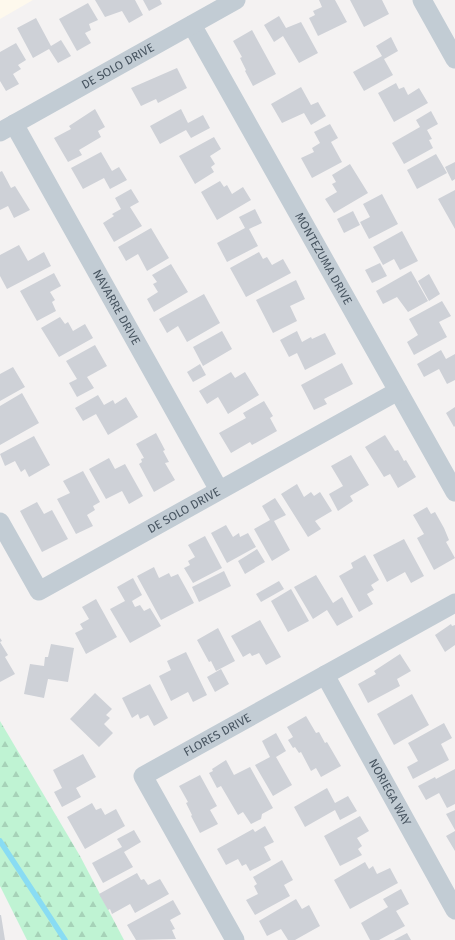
<svg xmlns="http://www.w3.org/2000/svg" width="455" height="940" font-family="'Fira Sans',sans-serif">
<style>
.commercial{fill:#fef9ed}
.forest{fill:url(#forest-firs)}
.lines{fill:none;stroke-linecap:round;stroke-linejoin:round}
.stream{stroke:#89dcf3;stroke-width:5.5}
.building{fill:#ced1d7}
.minor{stroke:#c2ccd4;stroke-width:19}
.labels{text-anchor:middle;dominant-baseline:central;stroke-width:3;stroke-linejoin:round;paint-order:stroke}
.street-label{font-size:12px;fill:#485561;stroke:#fff}
</style>
<defs>
<pattern id="forest-firs" width="22" height="20" patternUnits="userSpaceOnUse"><rect width="22" height="20" fill="#bff3d3"/><path d="M5 1l3.5 6h-7zM16 11l3.5 6h-7z" fill="#a6d2b8"/></pattern>
</defs>
<rect width="100%" height="100%" fill="#f4f2f2"/>
<path class="commercial" d="M0 0H33L0 19Z"/>
<path class="forest" d="M0 721 80 856 124 940H27L0 886Z"/>
<g class="lines">
<path class="stream" d="M0 841 65 940"/>
</g>
<path class="building" d="M95 0H135L143 15 129 23 122 11 105 17Z
M143 0H160L162 4 149 11Z
M319 0H335L347 22 318 36 309 18 315 15 313 11 322 7Z
M350 0H382L389 14 364 27Z
M88 3 98 20 89 24 91 30 85 33 91 43 77 51 59 19Z
M279 16 286 28 301 22 318 53 299 63 283 36 274 42 264 25Z
M36 18 51 46 61 40 71 56 58 63 49 49 33 58 17 28Z
M252 30 276 74 253 86 245 71 246 70 240 58 242 57 233 41Z
M391 37 398 51 384 59 393 75 364 91 353 72 382 56 376 46Z
M16 43 26 60 18 65 21 69 13 74 19 84 6 91 0 81V52Z
M177 68 187 88 158 103 156 99 141 106 131 88Z
M396 83 399 89 404 87 408 95 419 88 428 103 394 122 378 93Z
M301 87 311 105 318 102 326 116 311 125 304 113 282 123 271 104Z
M95 109 105 127 98 131 101 137 79 150 82 155 68 162 54 138 71 129 69 126Z
M181 109 188 123 203 115 210 128 191 138 186 130 160 144 150 126Z
M431 111 438 124 427 130 432 139 429 140 433 148 404 164 392 143 420 127 416 120Z
M330 124 338 138 331 142 342 162 312 178 301 158 314 152 312 148 320 143 314 132Z
M214 137 221 149 210 156 215 164 211 167 214 172 195 184 179 156Z
M101 152 112 171 119 167 127 180 110 189 104 178 83 189 71 168Z
M436 154 447 173 417 189 407 170Z
M455 162V179L452 181 445 167Z
M350 164 368 193 334 213 325 199 337 192 332 184 336 182 332 175Z
M2 171 11 188 15 186 30 210 14 218 8 206 0 210V172Z
M220 181 224 187 227 185 232 194 243 187 251 200 217 220 201 192Z
M131 189 139 202 130 207 142 226 114 242 103 223 114 216 112 214 121 209 115 198Z
M455 190V229L438 199Z
M382 194 398 224 369 239 360 222 370 217 363 204Z
M255 209 262 223 249 229 258 246 227 262 217 243 245 228 239 217Z
M353 211 360 225 344 233 337 219Z
M151 228 169 258 147 271 138 254 126 261 118 247Z
M402 231 418 261 400 270 394 259 383 265 373 247Z
M19 245 28 261 44 252 51 266 7 289 0 276V255Z
M259 252 263 259 267 257 272 265 283 259 291 273 246 297 230 268Z
M380 263 387 276 372 283 365 270Z
M171 264 188 292 154 312 147 299 158 292 153 284 157 282 152 275Z
M411 271 428 301 408 312 397 297 383 304 376 291Z
M54 273 61 286 50 292 55 300 52 302 56 311 37 321 20 291Z
M429 274 440 294 429 301 418 281Z
M296 280 305 299 290 306 297 321 273 333 256 300Z
M204 294 220 323 187 342 178 326 167 333 159 319Z
M442 301 451 316 439 322 447 337 414 355 407 342 418 335 409 319Z
M60 317 65 324 68 322 73 331 85 324 93 338 59 357 41 328Z
M222 331 232 349 203 366 193 347Z
M297 331 302 342 311 337 312 339 325 333 336 354 305 370 297 353 289 357 280 340Z
M95 345 107 366 87 377 94 388 77 397 69 383 77 379 66 361Z
M441 350 446 359 455 354V380L447 384 439 369 424 377 417 364Z
M342 363 353 384 324 399 327 404 314 410 301 385Z
M200 364 206 375 193 382 187 372Z
M13 367 25 387 0 401V374Z
M231 372 235 378 245 372 259 395 228 414 218 397 207 404 199 391Z
M22 393 39 423 0 445V406Z
M98 395 104 405 113 400 115 404 126 397 138 417 108 435 96 414 83 421 75 408Z
M264 401 273 416 270 418 277 431 252 445 250 442 231 453 219 433 246 418 243 413Z
M455 407V426L454 427 446 413Z
M156 433 165 450 163 451 169 462 165 463 175 480 154 492 139 464 142 462 141 459 144 458 136 444Z
M385 435 395 451 398 450 404 461 406 460 416 477 398 488 390 474 384 477 365 447Z
M34 436 50 465 29 477 25 469 21 472 15 461 5 466 0 454Z
M351 455 369 485 350 496 353 501 338 511 329 494 343 486 331 466Z
M109 458 115 469 125 464 143 496 129 504 122 491 106 499 89 469Z
M83 471 100 502 93 506 95 510 87 515 93 526 76 534 57 499 70 493 63 481Z
M297 484 304 497 311 492 314 496 320 492 332 511 315 521 321 529 308 537 281 494Z
M275 498 286 515 274 521 290 550 272 561 254 529 270 520 262 506Z
M37 502 44 514 52 510 68 539 42 552 20 511Z
M427 507 431 514 435 512 444 528 449 540 446 542 455 558 434 570 417 538 424 534 413 515Z
M226 525 233 537 239 533 240 537 248 533 256 547 227 563 211 533Z
M205 536 222 568 193 583 184 568 190 565 188 561 195 557 188 545Z
M404 539 424 576 411 583 405 572 387 582 373 555Z
M257 549 265 562 245 574 238 561Z
M365 555 379 580 371 585 374 590 367 594 373 604 359 612 339 576 353 568 351 563Z
M154 567 159 578 169 573 171 577 178 574 194 603 161 620 137 576Z
M224 571 231 586 199 602 192 587Z
M316 575 333 603 342 597 353 617 337 626 327 610 313 619 294 587Z
M133 578 142 595 132 601 135 607 140 605 144 611 150 608 161 626 130 643 110 609 125 601 117 587Z
M279 581 284 589 261 602 256 594Z
M291 589 309 621 288 632 271 601Z
M96 599 117 637 86 654 75 633 83 629 80 624 89 619 82 607Z
M260 620 281 657 266 665 259 653 252 656 250 653 243 657 231 636Z
M451 624 452 626 455 625V645L445 652 435 635Z
M218 628 235 661 216 671 211 661 209 662 197 640Z
M0 638 2 641 0 642 8 655 5 657 15 674 0 682Z
M51 644 74 648 68 682 48 679 44 698 24 694 30 664 44 666 45 657H48Z
M186 652 207 695 193 702 188 692 171 701 159 676 171 670 167 661Z
M400 654 411 671 397 679 400 686 368 703 358 684 376 674 374 671Z
M221 669 229 684 215 692 207 677Z
M150 684 168 718 154 726 148 715 140 719 138 714 132 718 122 698Z
M95 693 112 709 106 715 110 718 104 724 113 733 99 747 70 719Z
M412 694 429 725 394 745 377 714Z
M306 716 316 733 319 732 325 743 327 742 341 766 321 777 316 768 311 771 301 752 299 753 295 747 293 748 288 740 293 737 287 727Z
M444 723 452 738 441 744 449 760 413 779 407 767 418 761 408 743Z
M276 733 286 751 276 757 292 785 273 796 255 765 270 757 262 741Z
M83 754 96 777 76 788 81 797 62 807 54 792 62 788 53 770Z
M226 760 234 775 250 767 273 808 262 814 261 819 251 824 243 812 238 815 221 786 217 788 209 773 213 771 212 769Z
M455 769V804L447 808 439 793 426 800 418 786 435 777 436 779Z
M200 775 217 806 210 810 218 824 200 833 191 816 192 815 186 803 188 802 179 786Z
M327 788 335 803 348 796 357 811 340 820 335 810 305 827 294 807Z
M92 803 96 810 101 808 105 815 116 809 125 826 85 849 67 817Z
M455 810V830L446 814Z
M360 816 369 831 357 838 362 846 358 849 362 855 340 866 324 836Z
M265 826 274 842 264 847 271 860 250 871 246 864 242 866 238 859 226 865 217 849 253 829 255 832Z
M134 830 141 842 124 852 133 867 103 883 92 863 122 847 117 839Z
M455 831V851L446 836Z
M282 860 293 880 284 885 290 896 255 915 246 900 258 894 254 886 257 884 253 877Z
M365 862 369 869 373 866 377 874 390 868 398 883 350 909 334 880Z
M137 873 141 880 144 879 148 885 160 879 169 894 135 913 130 904 112 914 110 909 108 910 99 894Z
M401 889 409 904 396 911 405 926 379 940H370L361 923 388 907 383 899Z
M296 899 302 909 309 905 320 926 295 940H288L281 929 267 936 259 921Z
M173 900 181 914 170 920 175 929 172 930 176 939 136 940 127 925Z
M0 915H1L5 940H0Z
M407 933 411 940H394Z"/>
<g class="lines">
<g class="minor">
<path d="M422 0 455 59"/>
<path id="s1" d="M192 25 455 492"/>
<path id="s2" d="M14 124 219 490"/>
<path id="s3" d="M0 132 236 0"/>
<path id="s4" d="M0 522 39 591 398 391"/>
<path id="s5" d="M325 675 455 910"/>
<path id="s6" d="M235 940 143 776 455 603"/>
</g>
</g>
<g class="labels">
<g class="street-label">
<text stroke="none"><textPath href="#s3" startOffset="135">DE SOLO DRIVE</textPath></text>
<text stroke="none"><textPath href="#s1" startOffset="268">MONTEZUMA DRIVE</textPath></text>
<text stroke="none"><textPath href="#s2" startOffset="210">NAVARRE DRIVE</textPath></text>
<text stroke="none"><textPath href="#s4" startOffset="245">DE SOLO DRIVE</textPath></text>
<text stroke="none"><textPath href="#s6" startOffset="273">FLORES DRIVE</textPath></text>
<text stroke="none"><textPath href="#s5" startOffset="134">NORIEGA WAY</textPath></text>
</g>
</g>
</svg>
